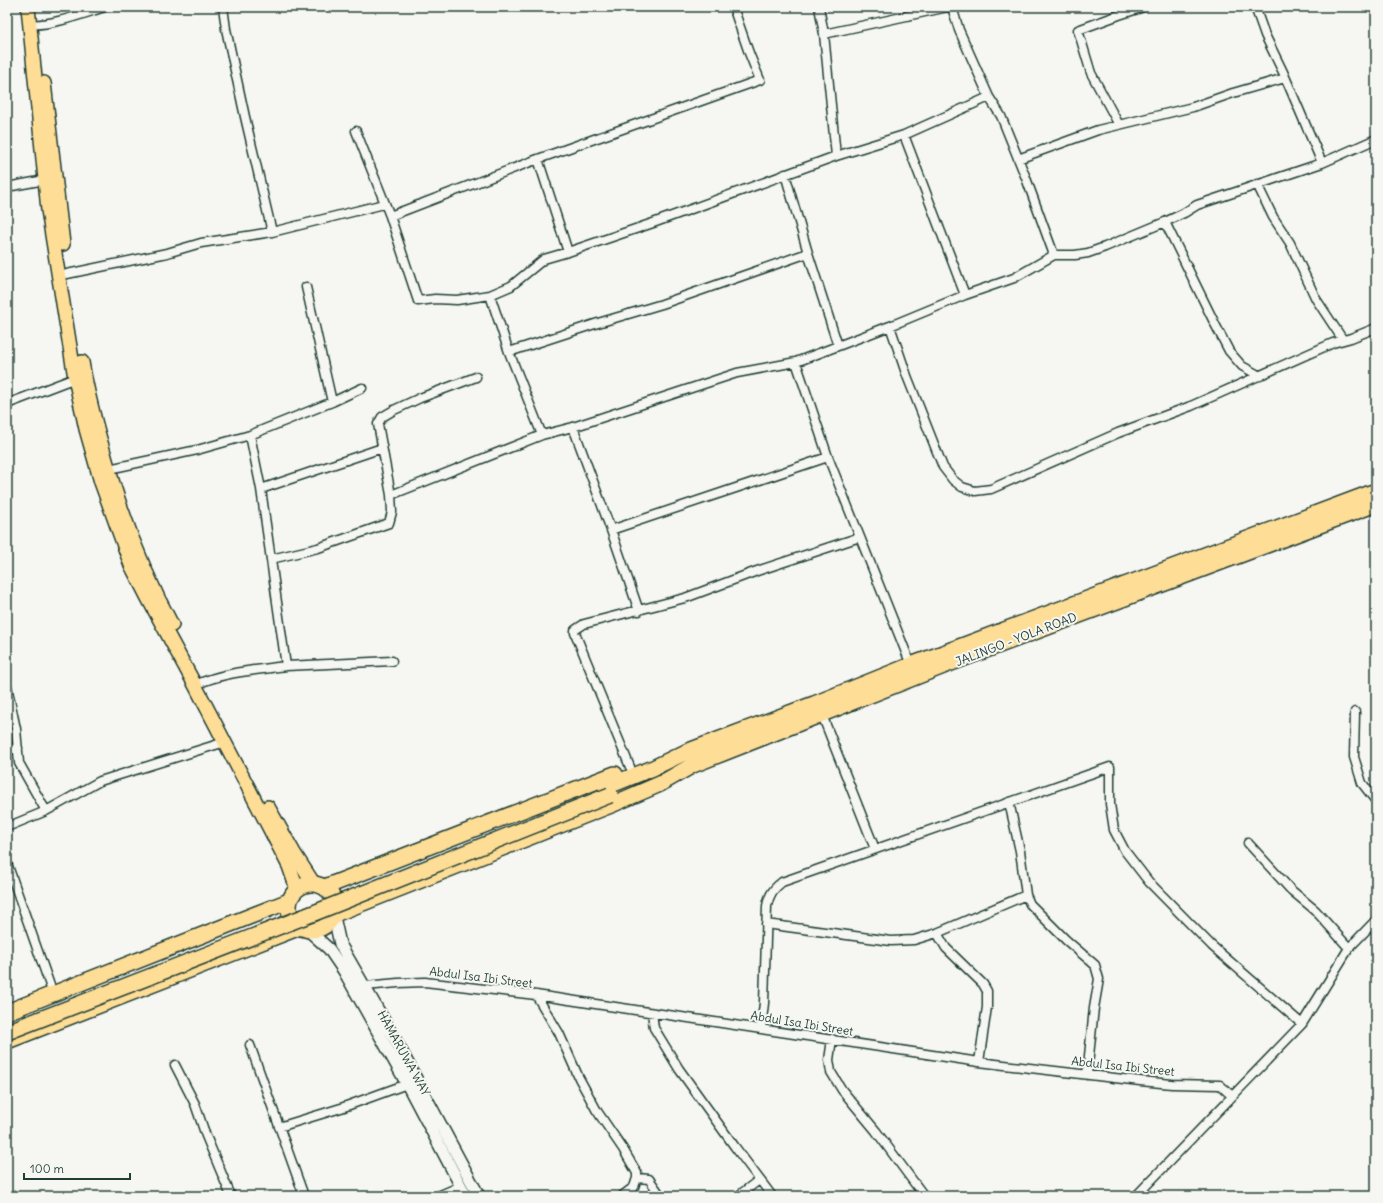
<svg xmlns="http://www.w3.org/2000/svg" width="1383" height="1203" font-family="Delius,sans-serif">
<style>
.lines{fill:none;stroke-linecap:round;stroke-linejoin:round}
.street-casing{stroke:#1f3d34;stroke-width:11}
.secondary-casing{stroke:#1f3d34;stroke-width:14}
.primary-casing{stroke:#1f3d34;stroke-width:16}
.highway-casing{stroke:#1f3d34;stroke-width:18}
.street{stroke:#f6f6f2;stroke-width:8}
.secondary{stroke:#f6f6f2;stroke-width:11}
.primary{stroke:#fedd96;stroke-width:13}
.highway{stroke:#fedd96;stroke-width:15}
.highway-bridge-casing{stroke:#1f3d34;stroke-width:18;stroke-linecap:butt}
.highway-bridge{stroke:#fedd96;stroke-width:15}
.labels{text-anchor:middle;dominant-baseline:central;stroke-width:4;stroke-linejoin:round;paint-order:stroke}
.street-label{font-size:12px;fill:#1f3d34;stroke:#f6f6f2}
</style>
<rect width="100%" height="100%" fill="#f6f6f2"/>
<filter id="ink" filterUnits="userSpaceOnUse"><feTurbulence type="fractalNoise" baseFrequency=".025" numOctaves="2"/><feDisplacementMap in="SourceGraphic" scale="8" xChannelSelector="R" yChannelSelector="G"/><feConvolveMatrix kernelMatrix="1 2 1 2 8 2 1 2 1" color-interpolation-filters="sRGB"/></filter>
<g filter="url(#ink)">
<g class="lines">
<g class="street-casing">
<path id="street" d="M223 7 226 29 245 117 272 232
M819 7 824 34 836 156
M952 7 959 30 989 97 1001 116 1026 178 1054 255
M1255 7 1265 35 1283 72 1322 163
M29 24C49 27 85 13 105 7
M824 34 948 7
M1119 125 1091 73 1078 30 1119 15 1144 7
M356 131 390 216 418 301 435 299 457 300 490 295 511 286 544 259 568 252 653 223 836 156 904 135 989 97
M904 135 965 295
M538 159 568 252
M1018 159 1098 130 1193 107 1233 93 1285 78
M785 174 808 253 838 346
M1257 184 1273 217 1290 243 1316 299 1343 340
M7 187 50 179
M390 216 538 159 760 80 749 53 733 7
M1165 222 1215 324 1229 351 1242 366 1260 376
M67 274 167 253 201 243 272 232 384 204
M306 287 332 402
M490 295 509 352 542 435
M890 326 907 376 943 467 953 480 962 487 975 491 991 489 1118 433 1191 406 1333 343 1351 338 1376 328
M509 352 598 323 662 304 808 253
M796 362 828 457 911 665
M7 404 78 377
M573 427 611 530 639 611
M109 469 197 450 250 435
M261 489 382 448
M391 495 542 435 573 427 737 373 796 362 890 326 965 295 1014 278 1054 255H1075L1088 253 1105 247 1165 222 1184 213 1197 205 1322 163 1376 139
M611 530 828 457
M271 559 318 548 389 523 392 512 391 495 378 424 382 417 394 410 420 398 476 377
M286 666 392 661
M195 685C223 672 256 670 286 666L261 489 250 435 332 402 362 388
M7 686 16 729 19 763 46 811
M1355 712 1354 757 1362 783 1376 801
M822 715 875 849
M7 750 18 748
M630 767 575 633V630L584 624 685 598 757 571 860 537
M1009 802 1020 851 1026 895 1030 904 1066 940 1095 965 1099 979 1094 1008 1087 1075
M7 827 46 811 100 781 225 742
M1248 843 1291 890 1315 910 1349 948
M7 863 53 994
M766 924 891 941 914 940 937 933 1026 895
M937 933 946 948 983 984 987 991V1007L979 1062
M365 986 398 983 425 982 536 995 979 1062 1140 1081 1172 1084 1220 1085 1232 1096
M536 995 559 1033 579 1078 597 1111 623 1149 637 1173V1178L634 1187 622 1196
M652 1013 654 1028 679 1069 735 1147 772 1196
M761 1029 764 1003 767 906C769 895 773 889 782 882L1110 767V804L1114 830 1125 851 1149 882 1212 946 1302 1024
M832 1039 829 1060 831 1072 842 1090 876 1131 924 1196
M250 1045 304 1196
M175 1065 195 1104 206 1136 231 1196
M279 1127 341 1108 407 1084
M637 1178 649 1179 661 1196
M438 1196 461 1186
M738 1196 759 1180
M1136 1196 1302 1024 1349 948 1376 920"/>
</g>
<g class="secondary-casing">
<path id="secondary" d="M334 917 340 944 397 1043 479 1196
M308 930 329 949 344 971 407 1084 466 1196"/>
</g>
<g class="primary-casing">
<path id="primary" d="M28 7 48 210 75 378 86 429 101 482 131 565 148 598 195 685 289 866 297 889
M44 83 63 244
M82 362C87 391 94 418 102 446 119 508 141 568 172 625
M268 807 294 853 314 884"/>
</g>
<g class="highway-casing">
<path id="highway" d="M606 787 653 768 686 752 814 704 911 665 1376 491
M289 907a23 23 0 1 1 46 0a23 23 0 1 1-46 0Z
M325 887 615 774
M335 914 611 805 660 784 693 765 946 665 1376 504
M7 1012 289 901
M7 1041 300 927"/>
</g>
<use href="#street" class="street"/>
<use href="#secondary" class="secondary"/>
<use href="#primary" class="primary"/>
<use href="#highway" class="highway"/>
<g class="highway-bridge-casing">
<path id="highway-bridge" d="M7 1032 314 913 610 795"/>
</g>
<use href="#highway-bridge" class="highway-bridge"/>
</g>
</g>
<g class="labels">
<g class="street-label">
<text transform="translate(1016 639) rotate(-21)">JALINGO - YOLA ROAD</text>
<text transform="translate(481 977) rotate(7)">Abdul Isa Ibi Street</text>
<text transform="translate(802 1023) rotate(9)">Abdul Isa Ibi Street</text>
<text transform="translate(404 1053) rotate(61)">HAMARUWA WAY</text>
<text transform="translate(1123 1066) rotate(6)">Abdul Isa Ibi Street</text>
</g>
</g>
<rect width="1383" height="1203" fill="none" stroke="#f6f6f2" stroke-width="24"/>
<rect x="12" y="12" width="1359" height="1179" fill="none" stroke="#1f3d34" stroke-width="1.5" filter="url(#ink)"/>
<path d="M24 1173v6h106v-6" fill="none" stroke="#1f3d34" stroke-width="2"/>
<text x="30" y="1173" font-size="12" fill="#1f3d34" stroke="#f6f6f2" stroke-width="3" paint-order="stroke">100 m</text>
</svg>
